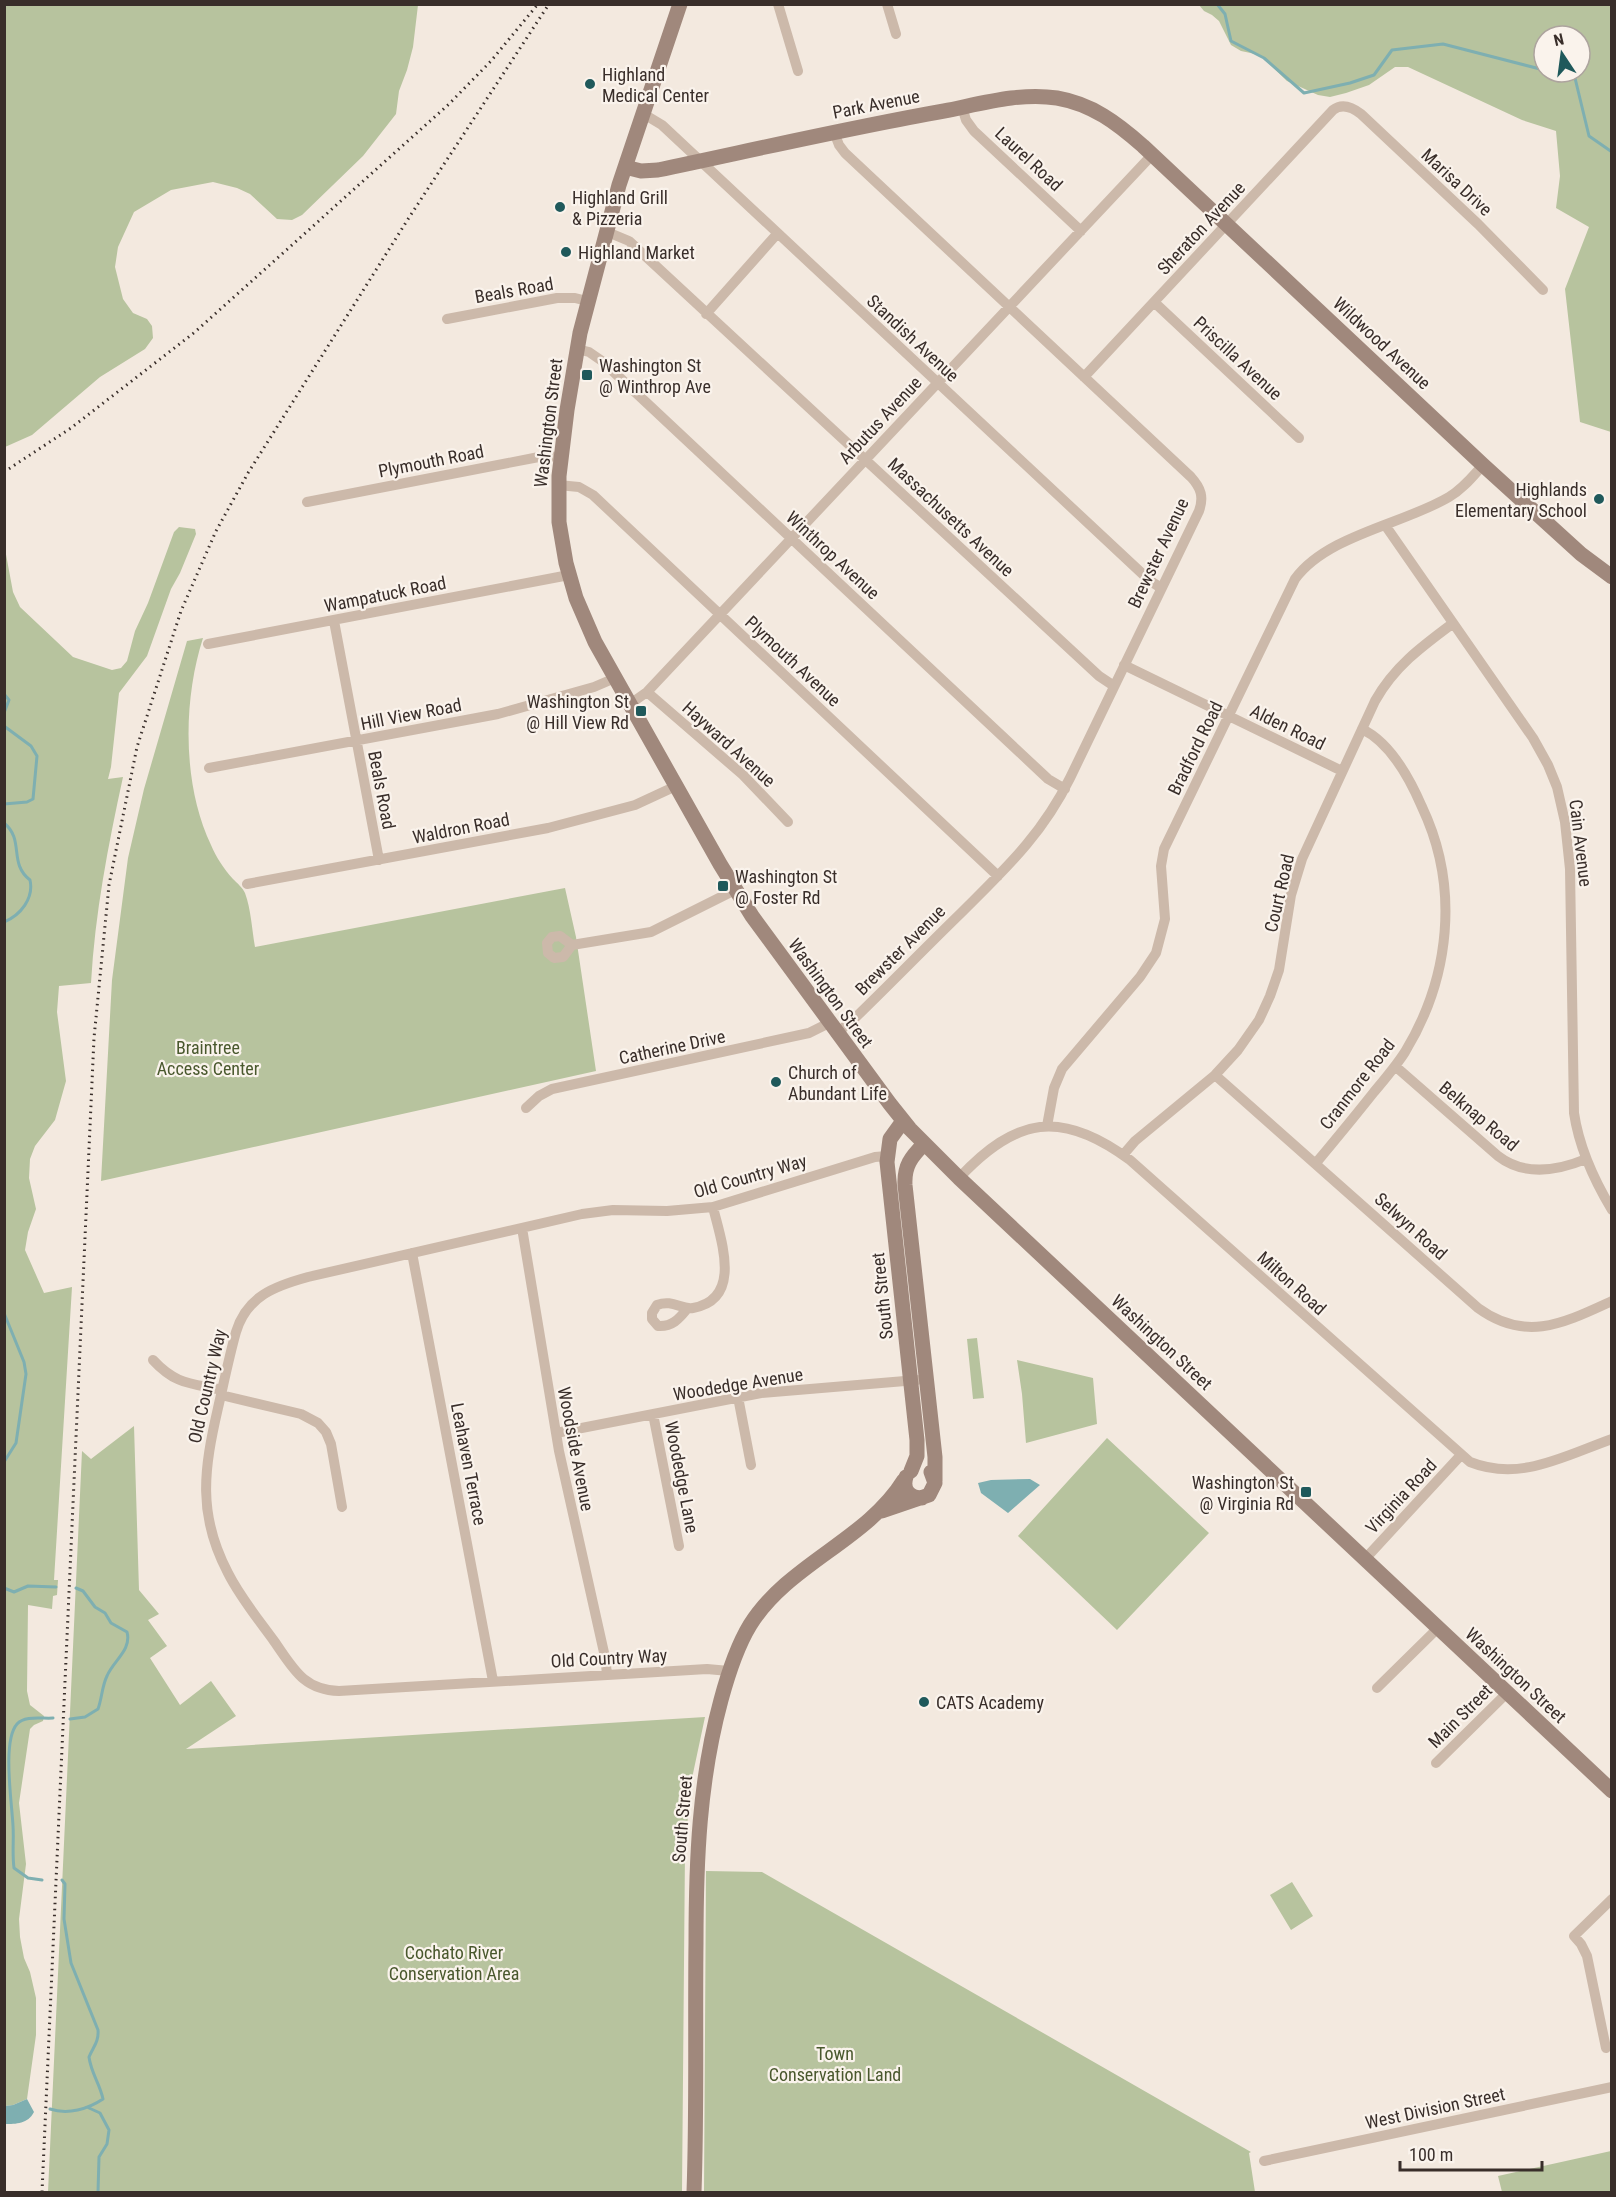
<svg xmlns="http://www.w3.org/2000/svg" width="1616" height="2197" font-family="'Roboto Condensed',sans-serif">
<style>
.green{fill:#b7c39e;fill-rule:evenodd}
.water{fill:#7eafb1}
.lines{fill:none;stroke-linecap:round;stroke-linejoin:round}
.stream{stroke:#7eafb1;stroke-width:3}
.street{stroke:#ccb9aa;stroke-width:10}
.secondary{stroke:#a0887c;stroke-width:15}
.rail{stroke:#392e2a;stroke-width:3;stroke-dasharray:1.5 4.5;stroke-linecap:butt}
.poi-dot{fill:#1f595b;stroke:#faf3ec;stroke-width:2}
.labels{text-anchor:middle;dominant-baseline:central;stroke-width:4.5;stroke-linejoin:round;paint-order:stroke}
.poi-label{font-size:18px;fill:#392e2a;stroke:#faf3ec;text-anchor:start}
.street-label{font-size:18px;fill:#392e2a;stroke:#faf3ec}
.park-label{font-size:18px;fill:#49582d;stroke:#faf3ec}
</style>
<rect width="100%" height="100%" fill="#f3e9df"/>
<path class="green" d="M4 5H418L413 47 407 70 399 91 396 114 363 156 302 215 292 220 277 219 250 194 237 188 213 182 171 190 134 212 118 247 115 267 123 299 133 313 147 319 152 326 153 338 145 349 100 377 32 435 5 447Z
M1199 5H1611V432L1580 422 1565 289 1589 227 1556 208 1560 176 1556 131 1522 120 1408 67H1395L1369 85 1346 93 1330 97 1318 95 1287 81 1260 55 1241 51 1231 45 1219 21 1212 15 1204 11ZM1544 36H1580V72H1544Z
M179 527 195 529 196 534 180 573 171 589 147 656 119 693 111 767 108 779 123 777C108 846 95 913 91 983L59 986 57 1012 66 1081 55 1120 35 1146 30 1159 29 1178 36 1209 28 1232 25 1250 44 1293 72 1287 54 1580H58L57 1595 53 1596 52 1609 28 1605 27 1691 30 1705 44 1716 43 1721 34 1725 30 1729 19 1803 26 1864 19 1919 20 1937 24 1958 30 1972 36 1998V2035L27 2099 13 2105 5 2106V549L13 592 20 607 73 657 112 670 121 668 127 661 135 631 148 603 174 532Z
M203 638C183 700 182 784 211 845 216 857 224 869 233 879 237 883 243 888 245 893 251 909 252 930 255 947L565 888 576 937 596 1071 101 1181 112 980 128 858 144 789 187 641Z
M977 1338 984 1398 973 1399 967 1339Z
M1017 1360 1093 1378 1097 1424 1026 1443 1022 1394Z
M134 1426 139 1590 159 1614 148 1620 167 1646 150 1658 180 1705 211 1681 236 1716 186 1749 705 1717 691 1783 685 1849 682 2192H48L82 1451 91 1459Z
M1107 1438 1209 1533 1117 1630 1018 1536Z
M706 1871 762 1872 1251 2152 1249 2153 1255 2192H704Z
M1292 1882 1313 1916 1291 1930 1270 1895Z
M1611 2151V2192H1502L1498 2176Z"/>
<path class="water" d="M1030 1479 1040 1485 1008 1513 981 1493 978 1483 991 1480Z
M27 2099 34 2112C28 2124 16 2124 5 2124V2106L13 2105Z"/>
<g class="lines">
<path class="stream" d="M1217 4 1225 14 1231 41 1264 58 1304 93 1350 83 1374 75 1392 50 1443 44 1544 70
M1551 72 1575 78 1589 136 1612 152
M4 694 9 700 4 713
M4 726 31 746 37 756 33 799 27 802 4 804
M4 823C25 840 8 863 30 880 34 898 21 915 4 922
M4 1313 24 1362 26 1374 16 1443 4 1462
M4 1588 14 1592 28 1586 56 1587
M70 1719 85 1717 98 1709C102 1698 102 1686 107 1676 113 1661 132 1650 127 1632L111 1623 105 1613 95 1607 83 1591 76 1588
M42 1880 28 1878 14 1868C12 1853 14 1840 13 1826 12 1803 2 1741 17 1724 25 1715 43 1719 53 1718
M89 2108 100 2113 109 2130 107 2144 99 2157 98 2192
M50 2109C68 2115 88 2109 103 2099 100 2084 91 2073 89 2057 93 2047 99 2042 98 2030L71 1963 64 1919 65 1884 62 1880"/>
<path class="street" d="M778 4 798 71
M887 4 896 34
M962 107 966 120 974 131 1081 231
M642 113 662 125 1149 580 1161 588
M834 132 839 145 845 153 1191 477C1201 488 1204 497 1199 511L1070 778C1042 835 1005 869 961 913 926 947 892 982 857 1016L836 1034
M605 231 629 241 1099 676 1114 686
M1154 302 1299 438
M706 314 777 234
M447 319 557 298H575L587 301
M577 349 589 352 602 361 1048 779 1065 789
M1084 377 1333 110C1342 103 1352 107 1361 114L1478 224 1543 290
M558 485 579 487 593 495 998 876
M307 502 544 456 560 457
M1385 525 1533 738 1548 765 1557 787 1565 822 1570 869 1574 1113C1579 1147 1594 1180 1612 1210
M334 621 379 860
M208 644 569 575
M1124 665 1342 771
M647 692 743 775 788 822
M630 704 647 692 1152 155
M209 768 498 714 594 687 615 678
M247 884 548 828 635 805 676 786
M560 936 572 945 563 957 554 958 548 953 547 943 552 937Z
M572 945 651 932 735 890
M1395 1066 1498 1156C1524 1176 1557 1171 1586 1159
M1215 1075 1478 1308C1526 1343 1564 1323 1612 1301
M526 1108 539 1096 552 1089 809 1033 829 1023
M1047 1126 1054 1088 1062 1069 1140 977 1156 953 1165 919 1161 866 1164 849 1295 579C1327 535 1404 524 1449 497 1463 489 1473 476 1483 465
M1123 1155 1135 1141 1215 1075 1238 1050 1259 1020 1270 996 1279 970 1291 895 1302 859 1375 701C1394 667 1421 647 1452 624
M1316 1163C1336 1139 1355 1116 1374 1092 1385 1079 1396 1066 1405 1052 1450 978 1460 887 1422 807 1410 779 1391 743 1362 729
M959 1178C1016 1117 1061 1109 1130 1160L1470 1462C1520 1482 1564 1456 1612 1439
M522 1228 559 1451 605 1657 607 1674
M412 1253 493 1681
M687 1309C679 1319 672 1327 658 1326L652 1319V1313L657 1305C673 1299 681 1310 693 1308 744 1299 720 1238 713 1207
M153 1360C176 1385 191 1383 222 1390
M221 1395 301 1414 318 1423 326 1432 331 1444 342 1507
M738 1397 751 1465
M653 1414 679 1546
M556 1433 761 1393 917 1380
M1365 1559 1461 1455
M729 1671 707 1669 339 1691C303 1690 293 1668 274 1641 258 1619 240 1597 228 1573 197 1514 204 1469 218 1408 224 1382 229 1357 236 1332 247 1296 275 1286 308 1277L582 1214 613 1210 667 1211 713 1207 875 1157 887 1156
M1377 1688 1438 1628
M1436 1763 1507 1693
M1606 2048 1587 1956 1581 1944 1574 1936 1612 1899
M1264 2161 1612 2087"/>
<path class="secondary" d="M680 4 619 185 580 333 567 410 559 476V522L566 563 576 598 595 642 720 864 752 916 890 1104 910 1129 959 1178 1612 1791
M625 167 641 171 658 170C753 150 848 128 944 111 980 104 1020 92 1057 98 1092 104 1117 123 1143 146L1483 465 1581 554 1612 577
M903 1121 890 1139 887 1162 917 1440V1456L911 1471
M924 1144C911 1157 904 1166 905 1185L935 1457V1481
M906 1477C902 1489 909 1498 922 1498
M882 1511 929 1495 935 1483 931 1472
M694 2192C697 2110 695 2026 696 1943 696 1861 699 1781 721 1700 728 1674 736 1648 750 1625 789 1563 866 1541 904 1480"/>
<path class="rail" d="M4 472 71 428 195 332 449 104 491 61 538 4
M42 2192 94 1038 109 885 137 747 181 611 216 531 248 473 410 216 549 4"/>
</g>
<g class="poi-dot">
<circle cx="590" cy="84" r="6"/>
<circle cx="560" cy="207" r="6"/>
<circle cx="566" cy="252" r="6"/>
<rect x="581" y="369" width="12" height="12" rx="3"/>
<circle cx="1599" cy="499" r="6"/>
<rect x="635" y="705" width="12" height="12" rx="3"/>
<rect x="717" y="880" width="12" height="12" rx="3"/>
<circle cx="776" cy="1082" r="6"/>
<rect x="1300" y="1486" width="12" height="12" rx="3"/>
<circle cx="924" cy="1702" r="6"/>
</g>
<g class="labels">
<g class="poi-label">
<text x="602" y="74">Highland<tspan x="602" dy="21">Medical Center</tspan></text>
<text x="572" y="197">Highland Grill<tspan x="572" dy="21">&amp; Pizzeria</tspan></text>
<text x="578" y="252">Highland Market</text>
<text x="599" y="365">Washington St<tspan x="599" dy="21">@ Winthrop Ave</tspan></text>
<text x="1587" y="489" text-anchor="end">Highlands<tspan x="1587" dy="21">Elementary School</tspan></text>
<text x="629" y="701" text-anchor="end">Washington St<tspan x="629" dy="21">@ Hill View Rd</tspan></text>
<text x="735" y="876">Washington St<tspan x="735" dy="21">@ Foster Rd</tspan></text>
<text x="788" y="1072">Church of<tspan x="788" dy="21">Abundant Life</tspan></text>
<text x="1294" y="1482" text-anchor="end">Washington St<tspan x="1294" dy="21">@ Virginia Rd</tspan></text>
<text x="936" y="1702">CATS Academy</text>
</g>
<g class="street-label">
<text transform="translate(876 104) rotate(-11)">Park Avenue</text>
<text transform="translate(1029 159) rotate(43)">Laurel Road</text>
<text transform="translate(1457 182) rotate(43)">Marisa Drive</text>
<text transform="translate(1201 228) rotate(-47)">Sheraton Avenue</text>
<text transform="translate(514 290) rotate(-10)">Beals Road</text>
<text transform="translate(913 338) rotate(43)">Standish Avenue</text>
<text transform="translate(1382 343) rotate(43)">Wildwood Avenue</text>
<text transform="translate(1238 358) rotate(43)">Priscilla Avenue</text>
<text transform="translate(880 420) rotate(-47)">Arbutus Avenue</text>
<text transform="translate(548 423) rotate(-83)">Washington Street</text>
<text transform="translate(431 461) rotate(-11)">Plymouth Road</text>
<text transform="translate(951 517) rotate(43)">Massachusetts Avenue</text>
<text transform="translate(1158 553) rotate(-65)">Brewster Avenue</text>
<text transform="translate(833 555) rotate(43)">Winthrop Avenue</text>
<text transform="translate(385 594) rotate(-11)">Wampatuck Road</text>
<text transform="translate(793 661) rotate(43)">Plymouth Avenue</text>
<text transform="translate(411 714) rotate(-11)">Hill View Road</text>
<text transform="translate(1288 727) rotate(26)">Alden Road</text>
<text transform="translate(729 744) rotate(42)">Hayward Avenue</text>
<text transform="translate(1195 748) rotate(-64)">Bradford Road</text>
<text transform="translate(382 790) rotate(79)">Beals Road</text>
<text transform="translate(461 828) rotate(-11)">Waldron Road</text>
<text transform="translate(1581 843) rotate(83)">Cain Avenue</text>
<text transform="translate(1279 893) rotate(-77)">Court Road</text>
<text transform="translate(900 950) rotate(-45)">Brewster Avenue</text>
<text transform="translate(831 993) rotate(54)">Washington Street</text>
<text transform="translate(672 1047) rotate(-12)">Catherine Drive</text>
<text transform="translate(1357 1084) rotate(-52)">Cranmore Road</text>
<text transform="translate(1479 1116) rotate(40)">Belknap Road</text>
<text transform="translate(750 1176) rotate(-16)">Old Country Way</text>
<text transform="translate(1411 1226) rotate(42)">Selwyn Road</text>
<text transform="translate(1292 1283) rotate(42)">Milton Road</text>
<text transform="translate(882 1296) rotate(-96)">South Street</text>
<text transform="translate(1162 1342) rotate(43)">Washington Street</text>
<text transform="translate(738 1384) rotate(-9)">Woodedge Avenue</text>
<text transform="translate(207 1386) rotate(-77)">Old Country Way</text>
<text transform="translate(576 1449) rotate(79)">Woodside Avenue</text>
<text transform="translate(469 1464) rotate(79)">Leahaven Terrace</text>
<text transform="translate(682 1477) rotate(79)">Woodedge Lane</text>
<text transform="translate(1401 1496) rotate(-47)">Virginia Road</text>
<text transform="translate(609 1658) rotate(-3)">Old Country Way</text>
<text transform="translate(1516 1675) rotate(43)">Washington Street</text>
<text transform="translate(1460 1716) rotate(-45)">Main Street</text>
<text transform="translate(682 1819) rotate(-85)">South Street</text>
<text transform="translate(1435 2108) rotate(-12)">West Division Street</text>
</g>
<g class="park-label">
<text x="208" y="1047">Braintree<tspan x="208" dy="21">Access Center</tspan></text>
<text x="454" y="1952">Cochato River<tspan x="454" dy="21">Conservation Area</tspan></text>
<text x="835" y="2053">Town<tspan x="835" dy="21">Conservation Land</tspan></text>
</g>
</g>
<rect width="1616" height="2197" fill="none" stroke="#392e2a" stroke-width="12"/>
<g transform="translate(1562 54) rotate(347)"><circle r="28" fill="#faf3ec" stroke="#ada49e" stroke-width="1.5"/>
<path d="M0-4.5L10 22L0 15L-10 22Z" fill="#1f595b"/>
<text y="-9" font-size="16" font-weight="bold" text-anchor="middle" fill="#392e2a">N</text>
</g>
<path d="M1400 2161v9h142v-9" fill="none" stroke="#392e2a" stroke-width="3"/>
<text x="1409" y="2161" font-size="18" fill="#392e2a" stroke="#faf3ec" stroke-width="4.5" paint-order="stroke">100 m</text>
</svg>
